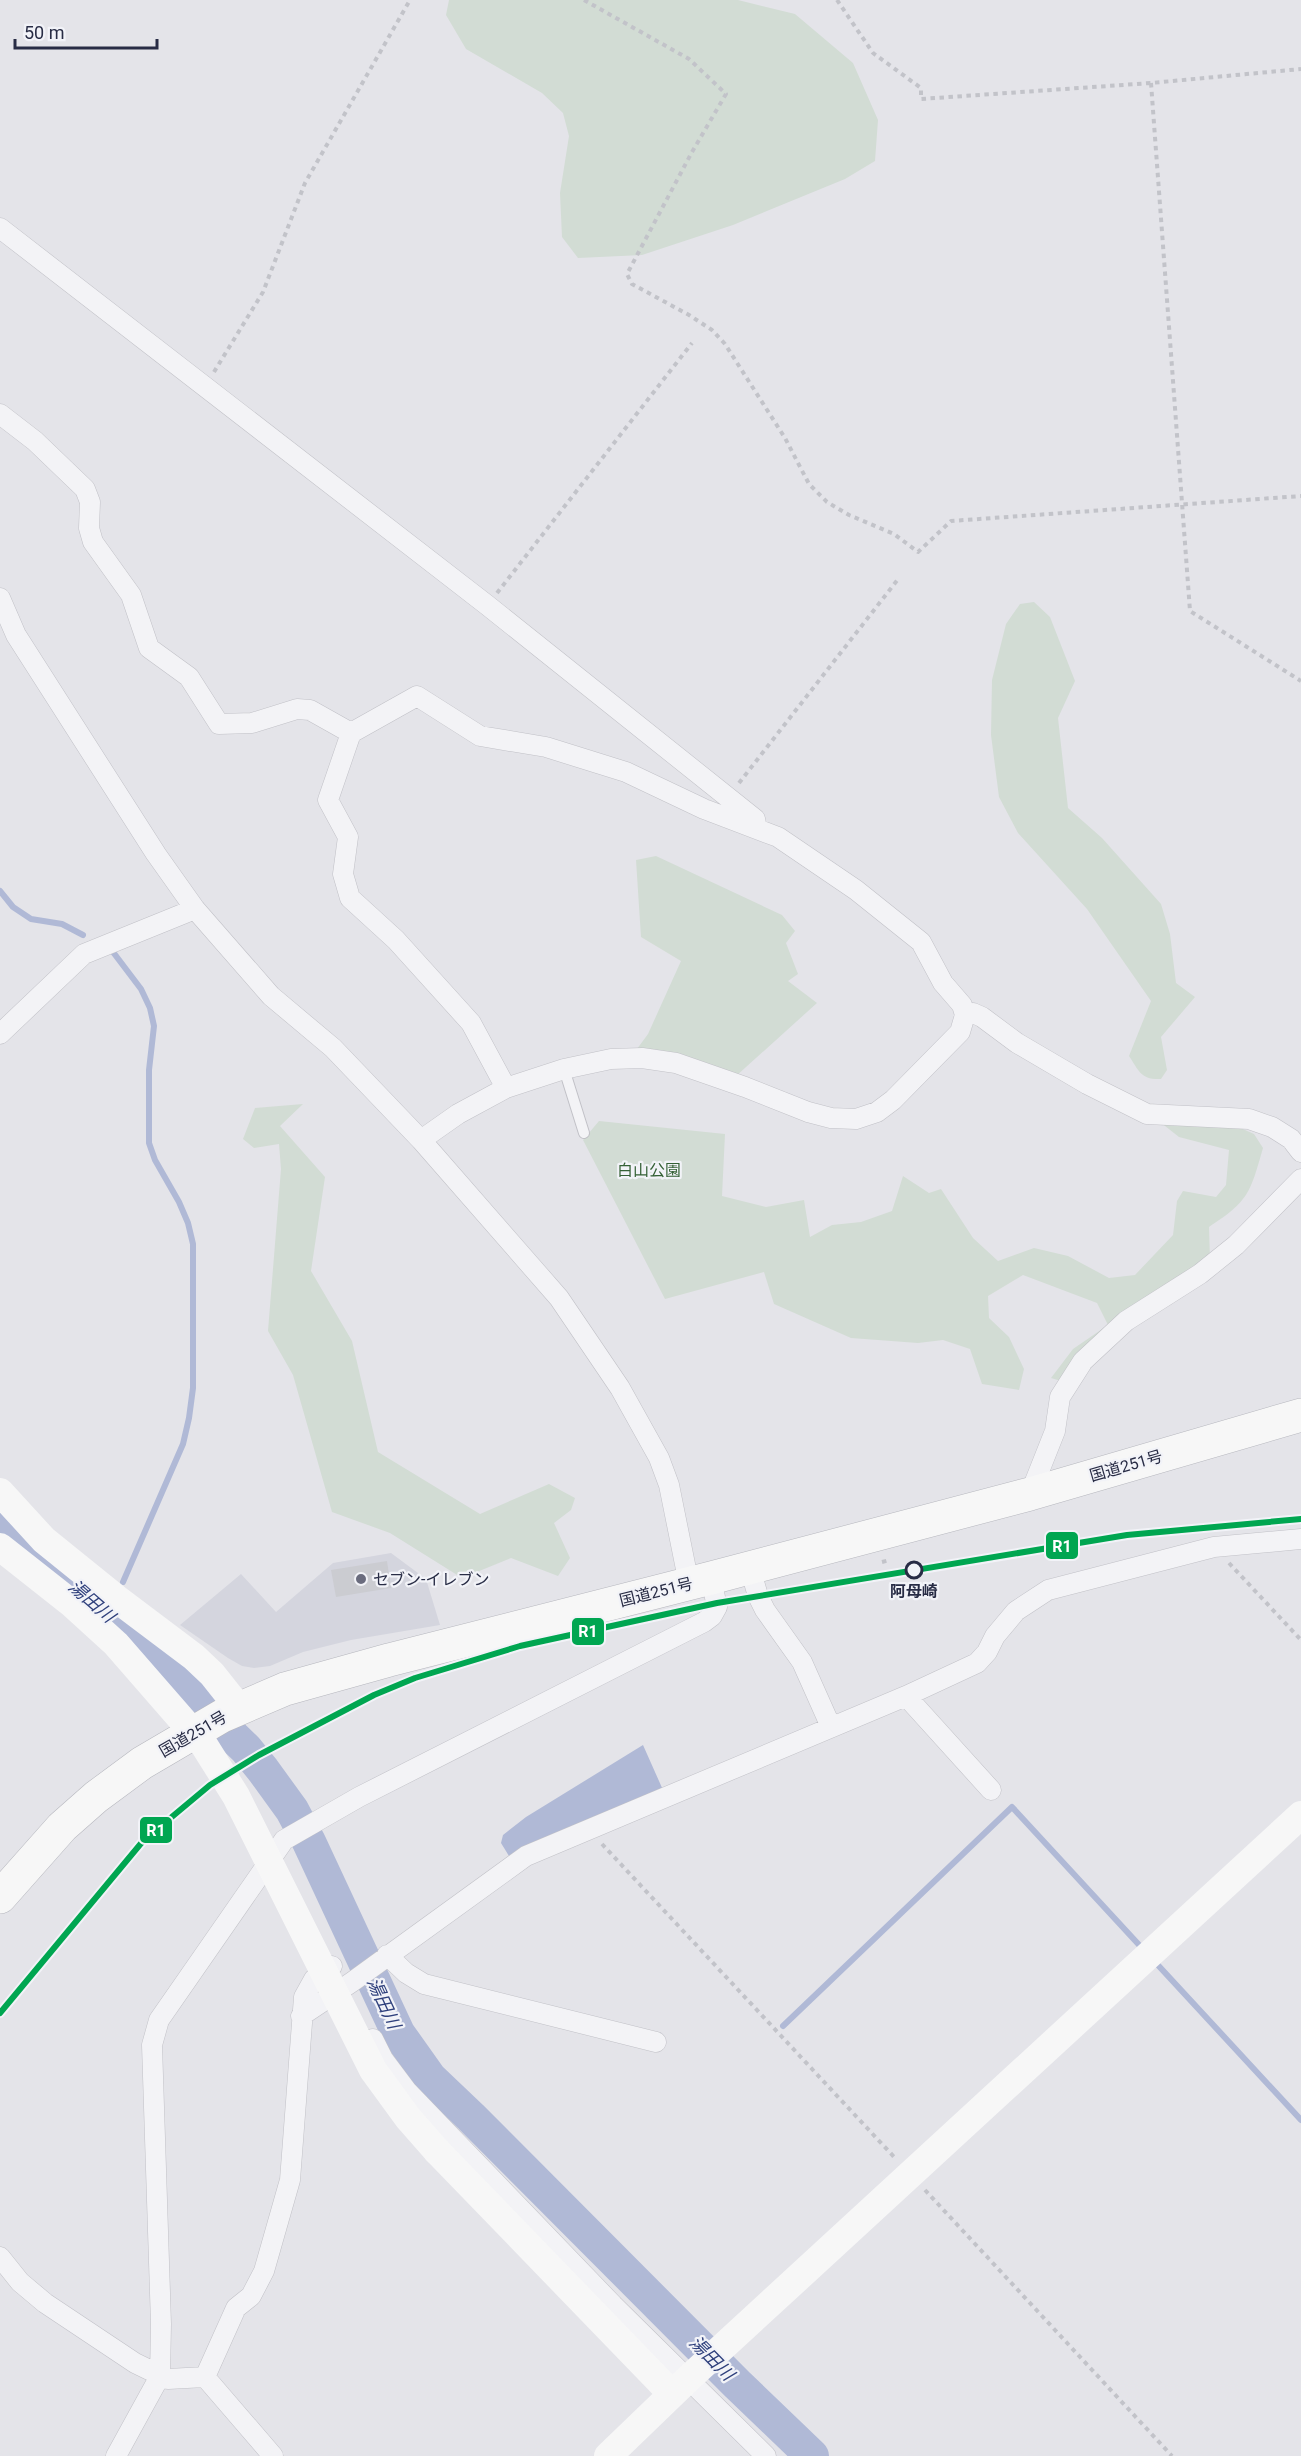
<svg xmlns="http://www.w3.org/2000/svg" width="1301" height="2456" font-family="Roboto,'Noto Sans JP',sans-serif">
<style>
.built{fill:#d4d5de}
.green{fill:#d2dcd4}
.water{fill:#b0b9d6}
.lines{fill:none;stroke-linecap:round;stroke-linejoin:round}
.stream{stroke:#b0b9d6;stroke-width:6}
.river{stroke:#b0b9d6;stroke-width:34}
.building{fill:#cbccd1}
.lane-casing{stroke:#c1c1c7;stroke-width:12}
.street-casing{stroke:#c1c1c7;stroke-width:21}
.highway-casing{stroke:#b6b7be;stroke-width:34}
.path{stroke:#c2c3c9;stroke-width:4;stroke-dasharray:4.5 4.5;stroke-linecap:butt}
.lane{stroke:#f3f3f6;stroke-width:10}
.street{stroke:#f3f3f6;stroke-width:20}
.secondary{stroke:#f7f7f7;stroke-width:28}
.highway{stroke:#f7f7f7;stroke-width:33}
.secondary-bridge{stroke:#f7f7f7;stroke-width:28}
.rail-1-casing{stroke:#f2f3f8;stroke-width:10}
.rail-1{stroke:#00a651;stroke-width:6}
.stop-dot{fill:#f2f3f8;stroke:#282c45;stroke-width:3}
.poi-dot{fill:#6a6c7e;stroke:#f2f3f8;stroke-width:2}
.labels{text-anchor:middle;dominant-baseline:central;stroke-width:4.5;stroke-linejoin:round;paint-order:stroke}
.park-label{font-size:16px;fill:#356136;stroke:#f2f3f8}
.street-label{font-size:16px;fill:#282c45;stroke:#f2f3f8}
.poi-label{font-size:16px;fill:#282c45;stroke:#f2f3f8;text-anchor:start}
.stop-label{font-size:16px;font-weight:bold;fill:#282c45;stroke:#f2f3f8}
.water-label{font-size:18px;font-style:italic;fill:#2f407c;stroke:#f2f3f8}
.line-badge{stroke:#f2f3f8;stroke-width:2}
.badge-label{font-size:16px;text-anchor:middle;font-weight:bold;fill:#fff}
</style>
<rect width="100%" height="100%" fill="#e4e4e9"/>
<path class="built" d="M391 1553 426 1579 440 1625 351 1640 303 1652 270 1666 254 1668 242 1666 228 1658 180 1625 241 1574 276 1612 333 1563Z"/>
<path class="green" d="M449 0H738L795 14 853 63 878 120 875 161 845 179 733 225 642 255 578 258 562 237 560 193 569 136 563 113 542 93 466 49 446 15Z
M1034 602 1050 617 1075 681 1058 718 1068 808 1102 838 1161 904 1170 934 1176 983 1195 997 1161 1037 1167 1070 1161 1079C1141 1080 1139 1071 1129 1056L1151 1001 1087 909 1018 833 999 797 991 735 992 680 1006 624 1020 604Z
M656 856 782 915 795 931 786 943 798 974 788 981 817 1003 735 1077 634 1053 648 1034 681 961 641 937 636 860Z
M303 1104 280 1126 325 1177 311 1271 352 1341 378 1452 480 1514 549 1484 575 1498 571 1510 554 1523 570 1558 558 1576 511 1558 462 1578 390 1533 332 1512 293 1375 268 1331 281 1169 279 1144 254 1148 243 1139 255 1108Z
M599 1121 725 1134 722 1196 766 1207 804 1200 810 1237 832 1225 861 1222 892 1211 903 1176 929 1193 941 1189 973 1238 998 1261 1034 1248 1068 1256 1109 1278 1135 1275 1173 1235 1177 1201 1183 1191 1216 1197 1226 1185 1229 1150 1179 1137 1160 1122 1236 1126 1254 1134 1263 1148C1250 1193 1249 1201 1209 1227L1210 1260 1061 1381 1051 1378 1073 1349 1108 1325 1097 1303 1023 1275 988 1296 989 1318 1009 1337 1024 1369 1019 1390 982 1384 970 1349 943 1340 918 1343 851 1338 774 1304 764 1272 665 1299 583 1140Z"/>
<path class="water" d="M643 1745 663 1790 541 1839 509 1856 501 1843 503 1835 526 1817Z"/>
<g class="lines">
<path class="stream" d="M0 891 13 907 31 919 62 924 83 935
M113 952 141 989 150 1008 154 1026 149 1070V1143L155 1160 179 1202 188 1223 193 1244V1388L189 1418 183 1444 123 1582
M1156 1963 1301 2120
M783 2026 1012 1807 1141 1947"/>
<path class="river" d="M0 1521 158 1658 183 1688 246 1749 263 1770 292 1810 309 1842 398 2033 430 2078 471 2117 737 2384 812 2456"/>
</g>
<path class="building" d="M387 1561 391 1588 336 1597 331 1570Z"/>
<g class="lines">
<g class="lane-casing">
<path id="lane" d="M564 1069 584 1133"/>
</g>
<g class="street-casing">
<path id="street" d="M0 228 487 605 755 819 757 829
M0 414 35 441 85 489 90 502 89 528 93 542 131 595 149 648 189 677 219 724 252 723 297 709 310 710 351 733
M0 598 16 635 156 854 195 909 271 996 333 1048 421 1140 559 1298 620 1388 659 1458 669 1485 689 1584
M965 1015 973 1013 982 1017 1017 1043 1087 1084 1147 1114 1249 1119 1272 1127 1291 1139 1301 1152
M0 1034 84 954 195 909
M421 1140 458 1114 506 1088 564 1069 611 1059 642 1058 676 1063 745 1087 808 1112 831 1118 856 1119 877 1112 893 1100 960 1032 965 1015 962 1005 943 983 921 942 856 890 778 837 704 809 626 772 546 747 480 736 417 696 351 733 328 800 348 837 343 874 350 898 396 940 471 1023 506 1088
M1030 1494 1055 1431 1060 1397 1083 1361 1126 1321 1200 1274 1236 1245 1301 1179
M750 1568 758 1596 765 1610 802 1662 831 1727
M906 1696 991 1790
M387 1955 406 1973 424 1984 656 2042
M301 2016 352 1982 526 1856 906 1696 977 1663 987 1652 995 1636 1016 1611 1048 1590 1214 1547 1301 1539
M373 2039 383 2059 407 2091 613 2305 766 2456
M0 2257 20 2282 45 2303 135 2363 168 2379 205 2377
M205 2377 236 2308 251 2296 264 2271 290 2180 304 1997 314 1979 332 1966
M205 2377 273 2456
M116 2456 160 2376 161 2324 152 2045 159 2020 284 1840 359 1797 704 1622 712 1616 717 1607 711 1578"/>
</g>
<g class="highway-casing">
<path id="highway" d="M0 1897 62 1827 96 1797 142 1763 222 1716 285 1689 389 1660 711 1578 1030 1494 1301 1415"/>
</g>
<path class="path" d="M584 0 689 59 726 94 692 152 627 274 632 284 689 315 712 330 725 344 785 438 809 484 827 502 849 515 894 534 918 552 951 521 1301 496
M837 0 873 53 921 88V99L1151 83 1301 69
M1151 83 1190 611 1301 681
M214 372 263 292 305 183 410 0
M497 593 692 343
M739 783 899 578
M882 1562 890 1560
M1229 1563 1301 1640
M602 1844 896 2159
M925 2190 1172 2456"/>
<use href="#lane" class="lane"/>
<use href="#street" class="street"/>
<path class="secondary" d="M0 1492 44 1540 117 1599 194 1657 212 1674 239 1708
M437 2151 672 2394
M608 2456 689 2378 1301 1815"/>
<use href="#highway" class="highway"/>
<path class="secondary-bridge" d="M0 1547 71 1603 116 1644 204 1745 236 1796 373 2070 408 2118 437 2151"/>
<g class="rail-1-casing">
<path id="rail-1" d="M0 2013 143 1841 210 1785 259 1755 374 1695 415 1678 520 1646 717 1603 1127 1535 1301 1519"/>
</g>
<use href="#rail-1" class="rail-1"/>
</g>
<circle class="stop-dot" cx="914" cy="1570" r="8"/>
<circle class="poi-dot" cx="361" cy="1579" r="6"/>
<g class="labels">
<g class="park-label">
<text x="649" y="1170">白山公園</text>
</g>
<g class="street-label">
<text transform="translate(1126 1466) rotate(-16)">国道251号</text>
<text transform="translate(656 1592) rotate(-14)">国道251号</text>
<text transform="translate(193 1734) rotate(-30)">国道251号</text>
</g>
<g class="poi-label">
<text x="373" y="1579">セブン-イレブン</text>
</g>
<g class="stop-label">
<text x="914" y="1591">阿母崎</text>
</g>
<g class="water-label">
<text transform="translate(92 1601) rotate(41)">湯田川</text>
<text transform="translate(384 2003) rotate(65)">湯田川</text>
<text transform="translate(712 2358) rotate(45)">湯田川</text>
</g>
</g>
<g class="line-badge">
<rect x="1045" y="1531" width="34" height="29" rx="6" fill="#00a651"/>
<rect x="571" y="1617" width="34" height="29" rx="6" fill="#00a651"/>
<rect x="139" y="1816" width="34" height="28" rx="6" fill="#00a651"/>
</g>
<g class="badge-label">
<text x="1062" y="1552">R1</text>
<text x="588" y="1637">R1</text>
<text x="156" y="1836">R1</text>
</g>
<path d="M15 39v9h142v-9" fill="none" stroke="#282c45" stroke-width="3"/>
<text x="24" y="39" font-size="18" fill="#282c45" stroke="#f2f3f8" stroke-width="4.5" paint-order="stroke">50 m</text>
</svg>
